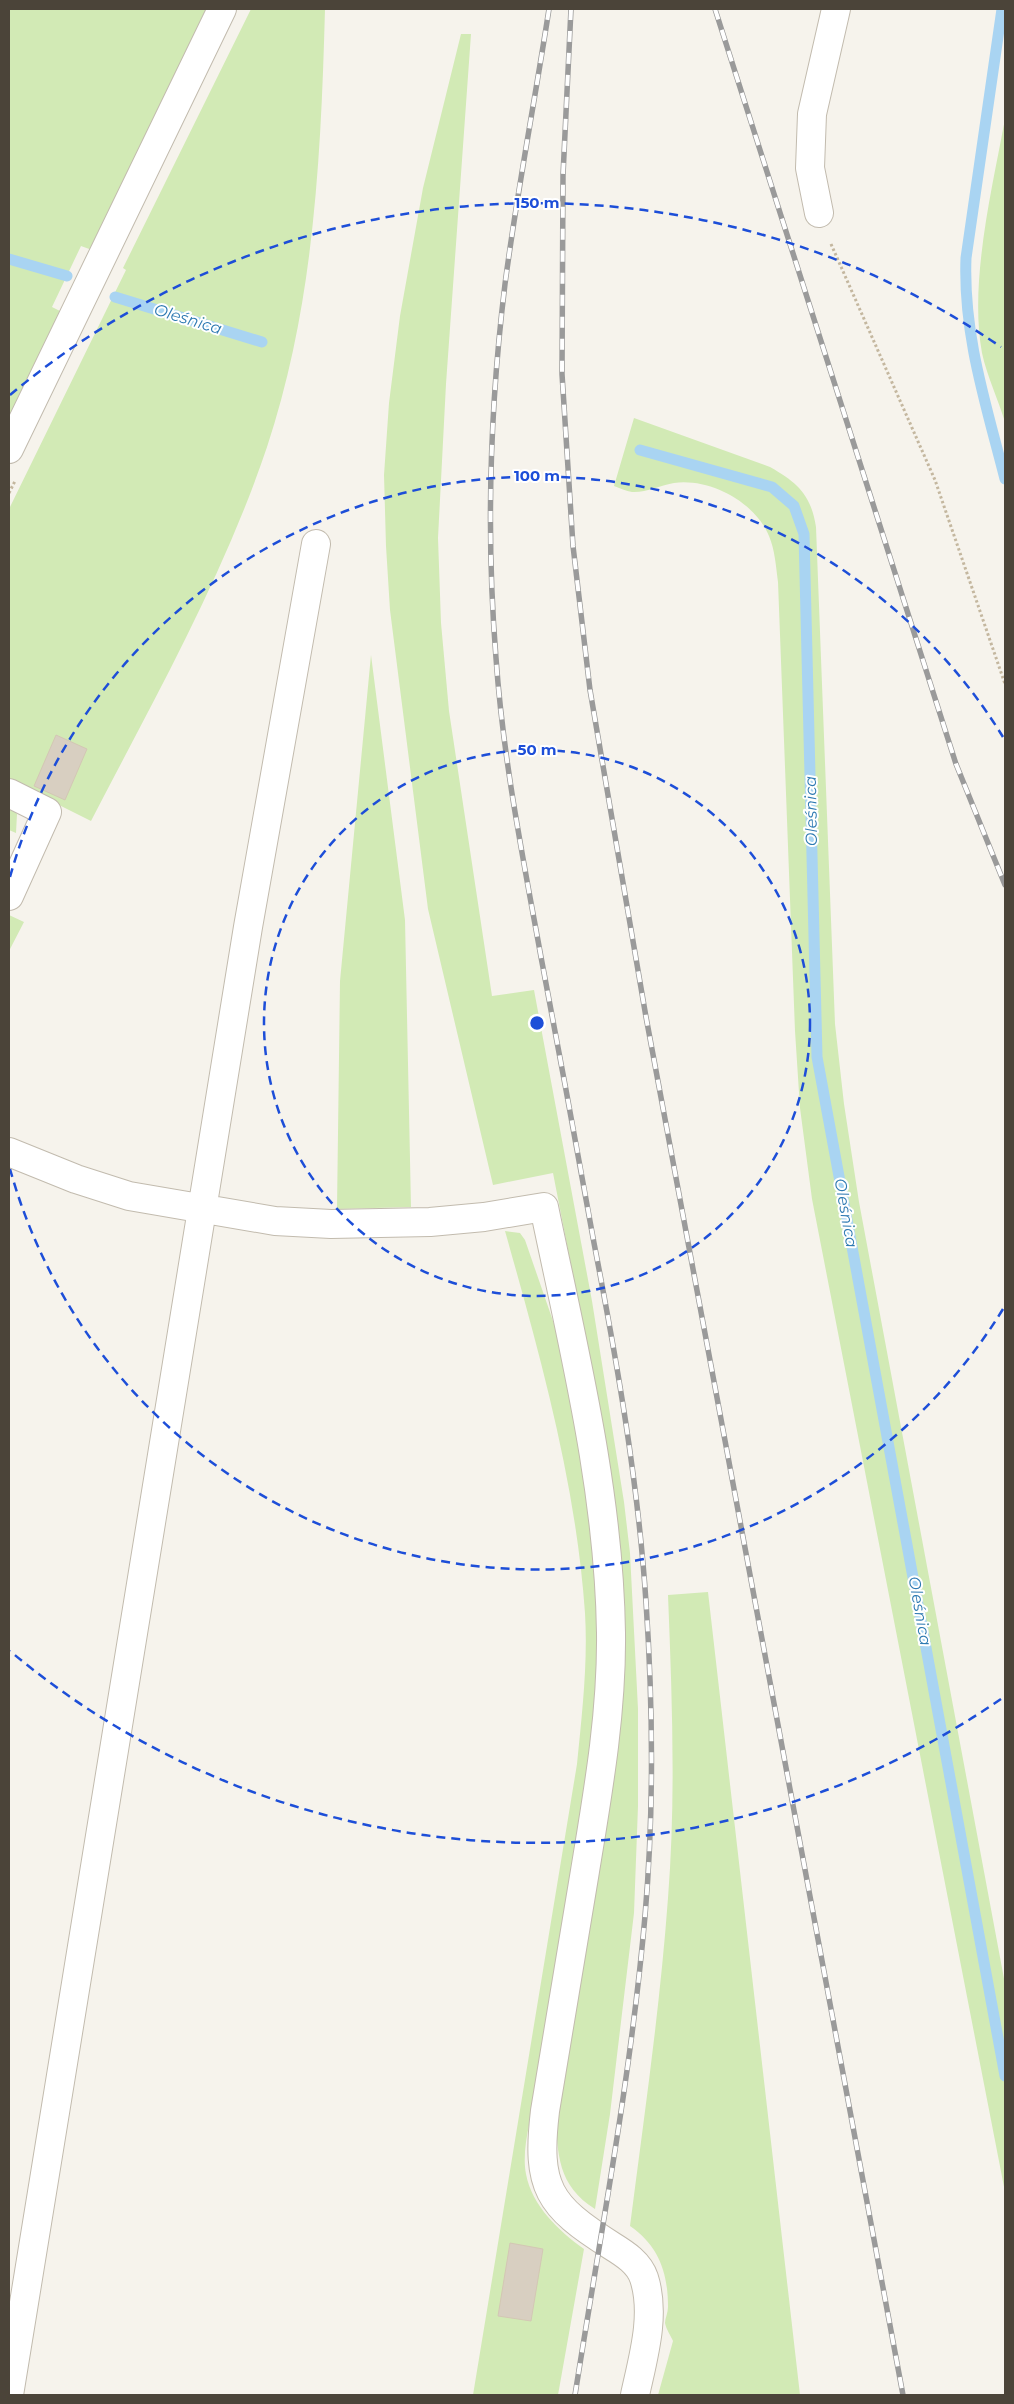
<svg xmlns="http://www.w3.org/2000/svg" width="1014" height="2404" font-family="Montserrat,sans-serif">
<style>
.green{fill:#d2eab5}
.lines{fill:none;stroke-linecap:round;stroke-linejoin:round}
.stream{stroke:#a9d4f2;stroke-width:11}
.building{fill:#d8cfc1;stroke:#d3c7b4}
.minor-casing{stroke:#c2bbae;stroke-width:30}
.path{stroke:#c4b79f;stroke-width:3;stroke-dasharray:2.5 2.5;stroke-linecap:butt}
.minor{stroke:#fff;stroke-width:28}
.rail-casing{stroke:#9a9a9a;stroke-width:5.5}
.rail{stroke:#fff;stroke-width:4;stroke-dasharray:11;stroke-linecap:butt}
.ring{fill:none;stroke:#1d4ed8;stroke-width:2.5;stroke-dasharray:9 6}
.labels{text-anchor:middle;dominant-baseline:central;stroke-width:4;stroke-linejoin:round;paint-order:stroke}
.water-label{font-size:16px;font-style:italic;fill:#2e7ab2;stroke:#fff}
.centre{fill:#1d4ed8;stroke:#fff;stroke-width:2.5}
.ring-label{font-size:15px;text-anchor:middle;font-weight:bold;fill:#1d4ed8;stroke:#fff;stroke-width:4;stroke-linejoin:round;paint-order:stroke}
</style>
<rect width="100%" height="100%" fill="#f6f3ec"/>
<path class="green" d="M9 9H206L92 250 81 246 52 307 62 312 9 419Z
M251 9H325C321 157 314 305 267 447 223 578 154 699 91 821L9 780V509L126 270 123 268Z
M461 34H471L446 384 438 538 441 623 449 711 492 996 534 990 592 1301 624 1502 630 1553 638 1709V1806L634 1913 610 2114 595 2209C558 2186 557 2154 556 2114L606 1803 594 1402 575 1286 553 1173 493 1185 428 909 390 610 386 546 384 475 389 403 400 316 423 188Z
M1005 119V422C998 399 987 376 982 353 969 283 992 189 1005 119Z
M634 418 770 467C798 483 811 495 816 527L835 1024 844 1104 859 1202 1005 1984V2192L812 1199 800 1108 795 1031 778 582C776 567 775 550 769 536 755 502 710 478 674 483 661 485 645 493 632 492 626 491 620 488 614 486Z
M371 655 405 920 411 1207 337 1209 340 981Z
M9 801 17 814 16 833 9 830Z
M9 915 24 922 9 951Z
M505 1231 520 1233 525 1240 562 1347 582 1443 599 1574V1707L537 2089C532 2114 521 2149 526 2174 532 2206 559 2231 584 2249L558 2395H473L577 1764C582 1714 588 1663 585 1613 576 1483 540 1355 505 1231Z
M708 1592 800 2395H658L673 2341C671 2336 666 2329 665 2323 665 2318 668 2313 668 2307 668 2273 659 2246 630 2226 644 2117 660 2008 668 1898 676 1797 672 1696 668 1595Z"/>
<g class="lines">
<path class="stream" d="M1002 9 966 258C963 335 986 404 1005 479
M9 259 67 276
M115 297 262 342
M640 450 772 487 794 506 804 534 817 1057 1005 2076"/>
</g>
<path class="building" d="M56 735 87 749 65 800 34 786Z
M510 2243 543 2249 531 2321 498 2316Z"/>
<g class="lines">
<g class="minor-casing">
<path id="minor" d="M819 213 810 168 812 114 836 9
M9 449 222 9
M9 793 47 812 9 896
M9 1152 76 1179 129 1196 275 1221 331 1224 430 1222 484 1217 544 1207C573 1347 609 1489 611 1633 612 1713 598 1792 585 1871 572 1951 558 2031 545 2111 536 2187 548 2206 612 2246 625 2254 639 2263 644 2278 656 2315 643 2358 635 2395
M9 2395 248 927 316 544"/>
</g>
<path class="path" d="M831 244 935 480 1005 684
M9 493 15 481"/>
<use href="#minor" class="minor"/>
<g class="rail-casing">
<path id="rail" d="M549 9C535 100 517 192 505 284 490 407 486 534 496 658 503 759 523 858 541 957 559 1052 577 1148 594 1243 617 1362 638 1481 646 1602 653 1706 654 1812 645 1916 631 2077 600 2236 575 2395
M571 9 563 175 562 374 573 546 590 690 646 1017 903 2395
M715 9 956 764 1005 885"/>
</g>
<use href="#rail" class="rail"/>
</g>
<g class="ring">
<circle cx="537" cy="1023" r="273"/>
<path d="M1003 1309A547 547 0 0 1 10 1169M10 877A547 547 0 0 1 1003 737"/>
<path d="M1001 1699A820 820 0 0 1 10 1651M10 395A820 820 0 0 1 1001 347"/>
</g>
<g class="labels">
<g class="water-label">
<text transform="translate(188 319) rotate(17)">Oleśnica</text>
<text transform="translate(811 811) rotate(-91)">Oleśnica</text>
<text transform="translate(846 1213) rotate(80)">Oleśnica</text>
<text transform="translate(920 1611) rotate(80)">Oleśnica</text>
</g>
</g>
<circle cx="537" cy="1023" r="8" class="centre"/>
<g class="ring-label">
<text x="537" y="208">150 m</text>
<text x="537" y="481">100 m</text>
<text x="537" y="755">50 m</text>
</g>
<rect width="1014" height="2404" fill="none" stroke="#4b4439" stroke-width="20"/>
</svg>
